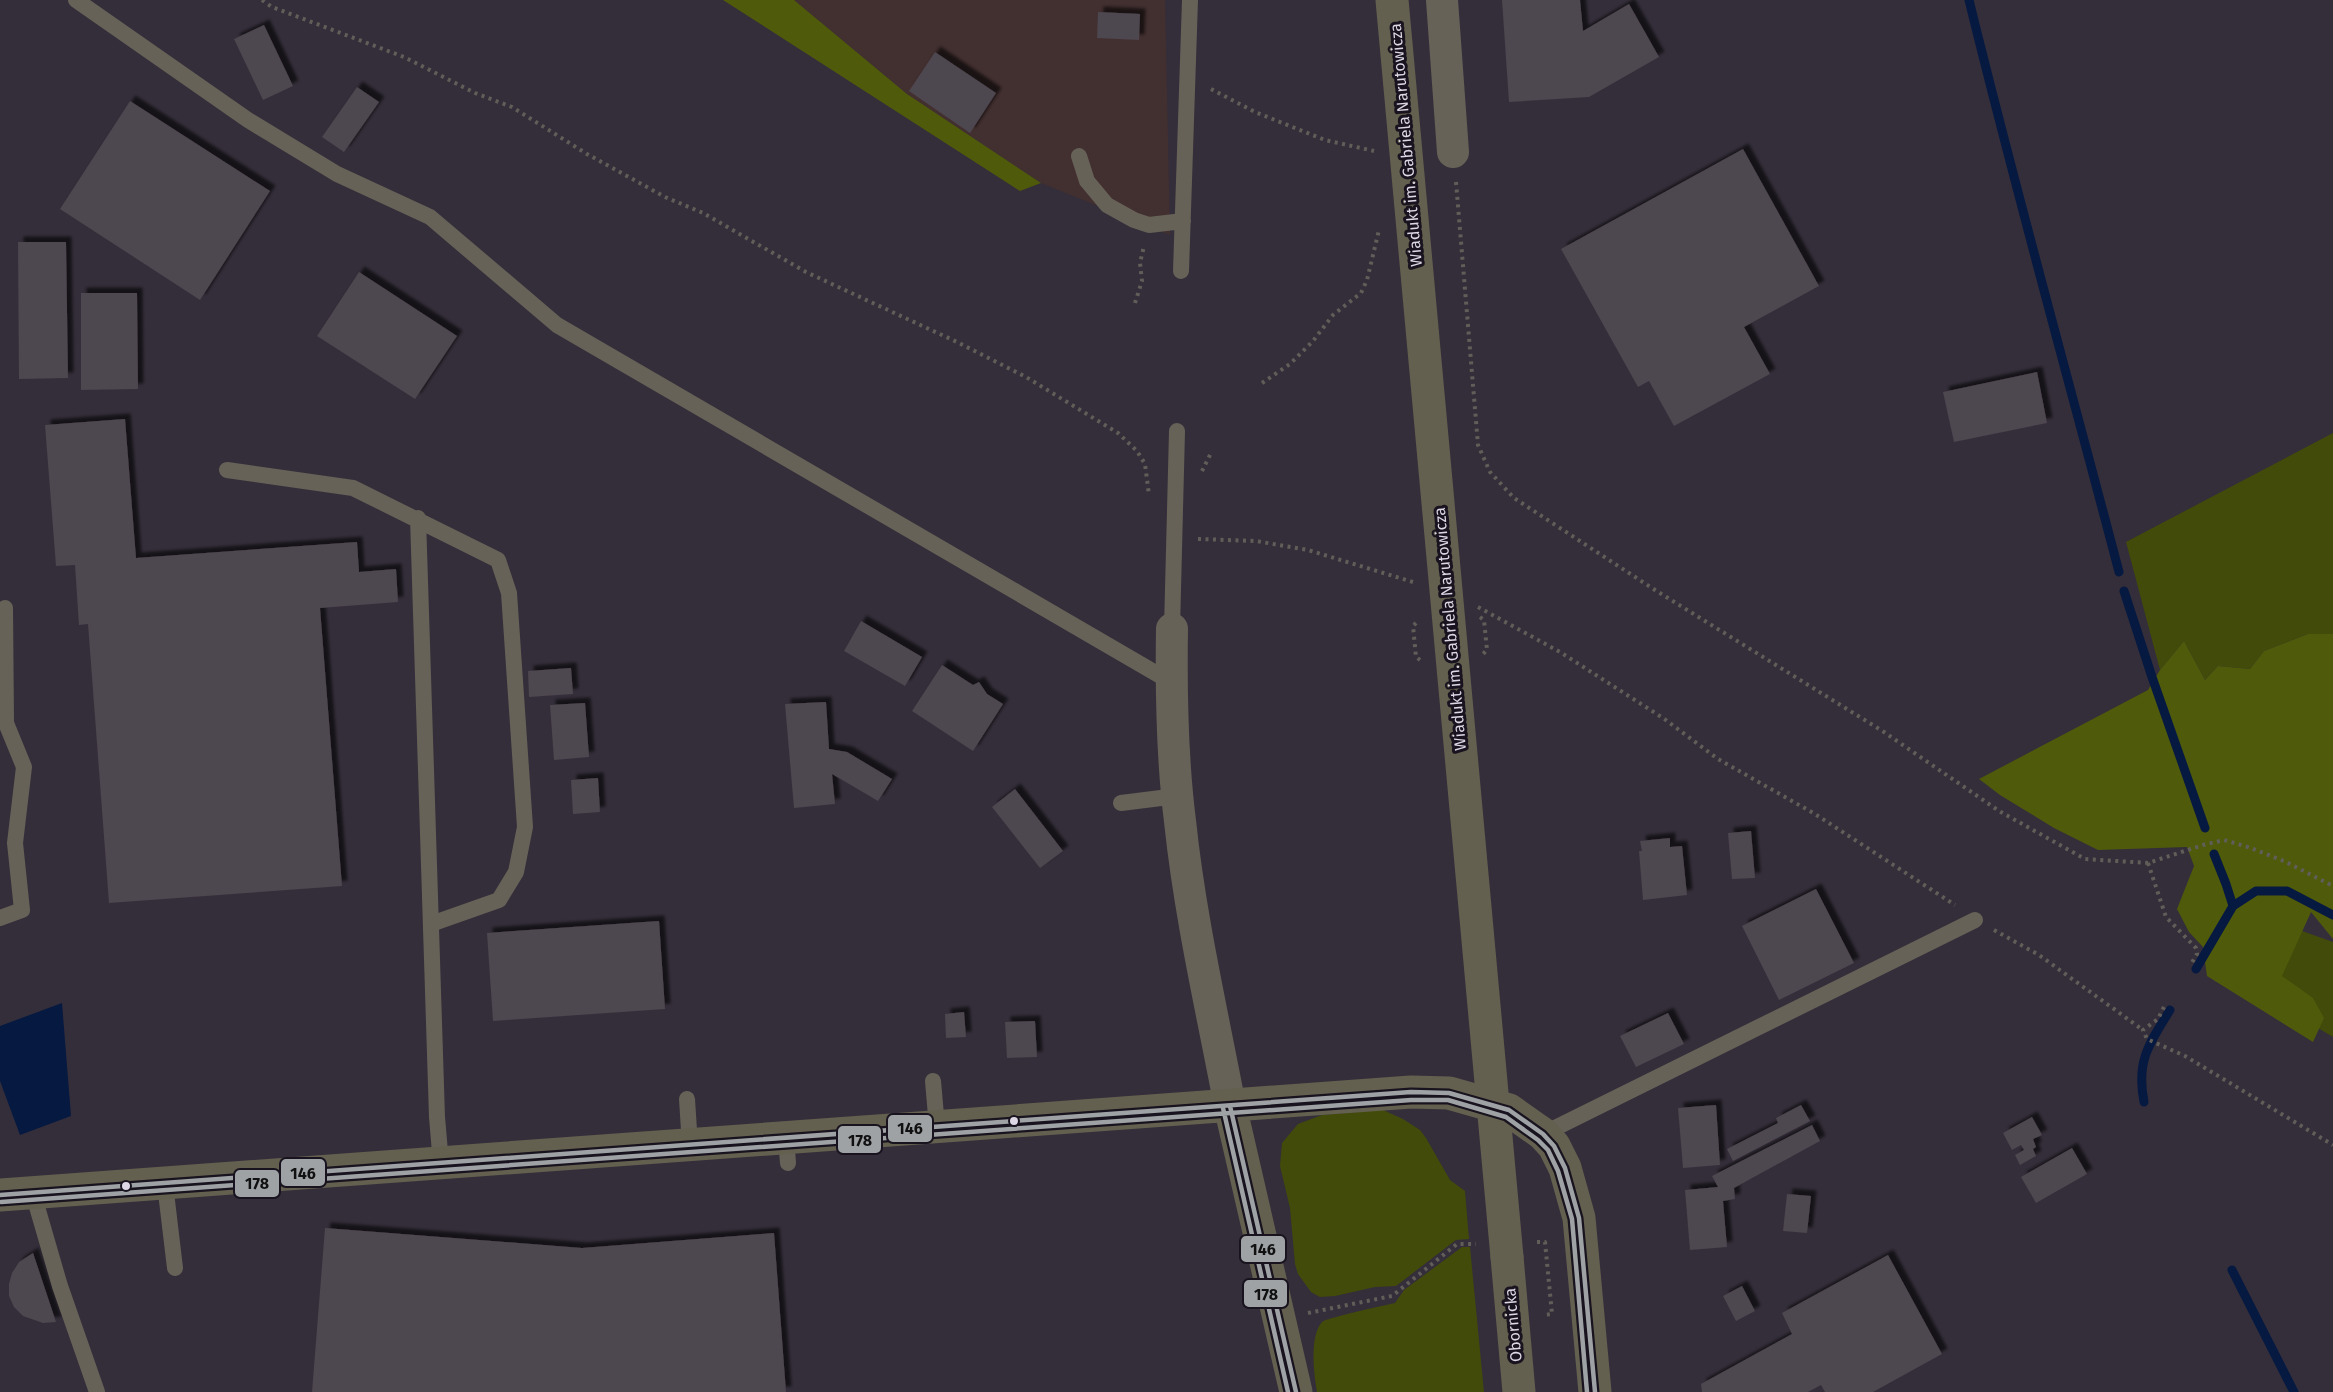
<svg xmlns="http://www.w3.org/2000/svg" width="2333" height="1392" font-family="'Fira Sans',sans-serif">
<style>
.commercial{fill:#422f30}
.green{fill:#424b0a}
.forest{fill:#505a0b}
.water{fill:#061941}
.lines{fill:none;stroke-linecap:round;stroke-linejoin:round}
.stream{stroke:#061941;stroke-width:9}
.building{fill:#4e464f;filter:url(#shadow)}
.path{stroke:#615e59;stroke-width:4;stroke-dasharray:3 4.5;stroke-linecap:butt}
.lane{stroke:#666257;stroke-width:16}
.street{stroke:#666257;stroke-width:32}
.secondary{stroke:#64604f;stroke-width:33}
.path-bridge{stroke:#615e59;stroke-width:4;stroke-dasharray:3 4.5;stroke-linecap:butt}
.secondary-bridge{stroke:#64604f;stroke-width:33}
.bus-1-casing{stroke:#18131e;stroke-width:9}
.bus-2-casing{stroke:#18131e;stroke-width:9}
.bus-1{stroke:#9ea2a5;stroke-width:4.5}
.bus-2{stroke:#9ea2a5;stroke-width:4.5}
.bus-dot{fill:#ddd7e6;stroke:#18131e;stroke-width:2}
.labels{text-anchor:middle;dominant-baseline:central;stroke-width:6;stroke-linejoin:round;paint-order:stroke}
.street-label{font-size:16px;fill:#ddd7e6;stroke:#18131e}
.line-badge{stroke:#18131e;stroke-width:2}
.pale-badge-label{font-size:16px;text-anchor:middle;font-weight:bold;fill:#111}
</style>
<defs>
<filter id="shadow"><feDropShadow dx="5.5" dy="-5.5" stdDeviation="1.5" flood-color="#0009"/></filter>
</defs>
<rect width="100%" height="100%" fill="#342e3a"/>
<path class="commercial" d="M794 0H1165L1170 235 1041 183 907 94Z"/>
<path class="green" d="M2333 433V634H2308L2264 651 2250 669 2218 666 2205 680 2184 641 2160 670 2126 542Z
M2285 925 2333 942V1037L2250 987Z
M1383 1110 1403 1119 1420 1130 1426 1138 1450 1180 1465 1191 1469 1239 1456 1240 1396 1286 1375 1287 1335 1296 1320 1297 1311 1292 1298 1274 1295 1264 1290 1208 1280 1166 1282 1143 1298 1124 1322 1115Z
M1462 1247H1470L1484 1392H1317C1314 1375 1309 1337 1322 1322 1326 1318 1386 1305 1395 1303L1404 1290Z"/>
<path class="forest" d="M723 0H794L907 94 1041 183 1020 191Z
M2308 634H2333V939L2311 912 2282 976 2313 998 2324 1018 2313 1042 2207 976 2203 947 2189 932 2177 909 2194 866 2187 847 2098 850 2054 828 2000 795 1979 779 2148 690 2160 670 2184 641 2205 680 2218 666 2250 669 2264 651Z"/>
<path class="water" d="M62 1003 71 1116 20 1135 0 1081V1026Z"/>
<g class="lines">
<path class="stream" d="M1969 0C2016 192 2069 381 2119 572
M2124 591 2152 677 2205 828
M2233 906 2256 891H2287L2333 915
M2196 969 2233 906 2226 884 2214 854
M2144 1102C2136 1061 2149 1044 2170 1010
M2232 1270 2294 1392"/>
</g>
<path class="building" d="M1502 0H1580L1583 31 1629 4 1659 57 1589 97 1509 102Z
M1098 12 1140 14 1139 40 1097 38Z
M264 25 293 86 263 100 234 39Z
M935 52 996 93 970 133 909 91Z
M357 87 379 102 344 152 322 137Z
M130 101 270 191 200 300 60 209Z
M1743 149 1819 286 1744 327 1770 374 1674 426 1649 381 1638 387 1561 249Z
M18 242H66L68 378 19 379Z
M359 272 457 336 415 399 317 336Z
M81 293H137L138 389 81 390Z
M2037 372 2047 423 1954 442 1943 392Z
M125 419 136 558 357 542 359 572 396 569 398 602 320 608 342 886 109 903 88 624 79 625 75 565 56 566 45 425Z
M861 621 922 657 905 686 844 651Z
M942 665 973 685 979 682 987 694 1003 704 973 751 912 711Z
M571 668 573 694 529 697 528 671Z
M826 702 829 749 847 752 892 779 878 801 832 774 835 804 794 808 785 704Z
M585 703 589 757 554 760 550 705Z
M598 778 600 812 573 814 571 780Z
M1015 789 1063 851 1040 868 992 807Z
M1751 831 1755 878 1732 879 1728 833Z
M1670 838V847L1682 846 1687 895 1643 900 1639 851H1642L1640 841Z
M1816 889 1854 963 1779 1000 1742 926Z
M659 921 665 1009 493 1021 487 933Z
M964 1012 966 1037 946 1038 945 1014Z
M1668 1013 1684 1044 1636 1067 1620 1036Z
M1035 1021 1037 1057 1007 1058 1005 1022Z
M1716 1105 1720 1165 1683 1168 1678 1108Z
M1801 1105 1810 1121 1733 1161 1727 1149 1778 1123 1776 1118Z
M2032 1117 2042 1135 2033 1139 2036 1147 2033 1149 2036 1156 2020 1165 2015 1155 2024 1150 2021 1145 2012 1150 2003 1133Z
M1812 1125 1820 1141 1734 1188 1735 1199 1723 1201 1727 1247 1690 1250 1685 1190 1718 1187 1712 1176Z
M2072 1148 2087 1174 2036 1203 2021 1177Z
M1787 1194 1811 1196 1807 1233 1783 1231Z
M325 1228 582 1248 774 1233 786 1392H312Z
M33 1253 56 1322 43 1323 23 1316 14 1307 9 1296V1284L12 1273 19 1262Z
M1888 1255 1942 1354 1873 1392H1825L1821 1385 1808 1392H1702L1701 1384 1792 1334 1782 1313Z
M1742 1286 1755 1311 1736 1321 1723 1296Z"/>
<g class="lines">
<path class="path" d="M262 0 272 7 404 57 475 93 512 107 587 154 665 197 703 213 806 272 957 342 1026 377 1118 433 1137 451 1145 464 1149 495
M1211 89 1255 112 1325 140 1374 151
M1456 182 1478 445 1490 472 1514 498 1655 590 1884 732 1999 811 2085 859 2148 863 2203 845 2224 840 2248 847 2284 861 2333 886
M1135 303 1142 281 1140 263 1144 246
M1262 383 1290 364 1313 341 1333 315 1361 293 1367 280 1379 230
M1202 471 1212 451
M1198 539 1256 541 1308 550 1413 582
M1478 607 1560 652 1663 718 1718 759 1815 814 1955 905
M2148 863 2166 917 2196 948 2197 954 2190 966
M1994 930 2039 955 2143 1030
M2164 1007 2158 1019 2143 1030 2147 1039 2185 1056 2333 1145
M1537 1242H1545L1552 1314 1544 1315
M1308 1313 1392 1296 1457 1244H1476"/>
<path class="lane" d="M76 0 248 120 337 174 430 217 557 325 1171 682
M1079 156 1087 181 1107 205 1134 220 1149 225 1183 221
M1181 271 1190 0
M227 470 353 488 498 560 509 593 525 827 516 872 499 900 431 924
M418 518 437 1117 441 1164
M1172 629 1177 431
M1121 803 1177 796
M0 918 22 910 15 843 24 767 6 723 5 608
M933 1081 937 1127
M687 1099 690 1146
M1543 1134 1975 920
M786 1138 788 1163
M165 1184 175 1268
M33 1193 60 1286 97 1392"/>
<path class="street" d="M1442 0 1453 152
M1172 629C1171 693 1172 758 1180 821 1190 917 1212 1011 1230 1106"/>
<path class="secondary" d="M1230 1106 1296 1392
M0 1195 1411 1092 1449 1093 1509 1110 1543 1134 1554 1146 1565 1168 1579 1218 1595 1392
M1507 1257 1519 1392"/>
<path class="path-bridge" d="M1480 617 1484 620 1487 650 1483 654
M1416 623 1413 626 1416 657 1420 660"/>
<path class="secondary-bridge" d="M1392 0 1507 1257"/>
<g class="bus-1-casing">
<path id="bus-1" d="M1230 1106 1296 1392
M0 1195 1411 1092 1449 1093 1509 1110 1543 1134 1554 1146 1565 1168 1579 1218 1595 1392"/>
</g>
<g class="bus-2-casing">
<path id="bus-2" d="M1223 1108 1288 1392
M1 1202 1411 1100H1448L1506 1117 1538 1140 1548 1150 1558 1171 1572 1219 1587 1392"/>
</g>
<use href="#bus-1" class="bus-1"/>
<use href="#bus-2" class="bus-2"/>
</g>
<g class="bus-dot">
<circle cx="1014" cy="1121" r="5"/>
<circle cx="126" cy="1186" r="5"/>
</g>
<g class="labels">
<g class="street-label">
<text transform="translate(1406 145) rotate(-95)">Wiadukt im. Gabriela Narutowicza</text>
<text transform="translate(1450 629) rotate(-95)">Wiadukt im. Gabriela Narutowicza</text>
<text transform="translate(1513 1325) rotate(-95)">Obornicka</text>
</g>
</g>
<g class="line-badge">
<rect x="887" y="1114" width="46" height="29" rx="6" fill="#9ea2a5"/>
<rect x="837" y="1125" width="45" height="29" rx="6" fill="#9ea2a5"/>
<rect x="280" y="1158" width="46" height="29" rx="6" fill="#9ea2a5"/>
<rect x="234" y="1169" width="46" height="29" rx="6" fill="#9ea2a5"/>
<rect x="1240" y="1235" width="46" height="28" rx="6" fill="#9ea2a5"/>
<rect x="1243" y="1279" width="45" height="29" rx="6" fill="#9ea2a5"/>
</g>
<g class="pale-badge-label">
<text x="910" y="1134">146</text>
<text x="860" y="1146">178</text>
<text x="303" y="1179">146</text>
<text x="257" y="1189">178</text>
<text x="1263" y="1255">146</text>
<text x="1266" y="1300">178</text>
</g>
</svg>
